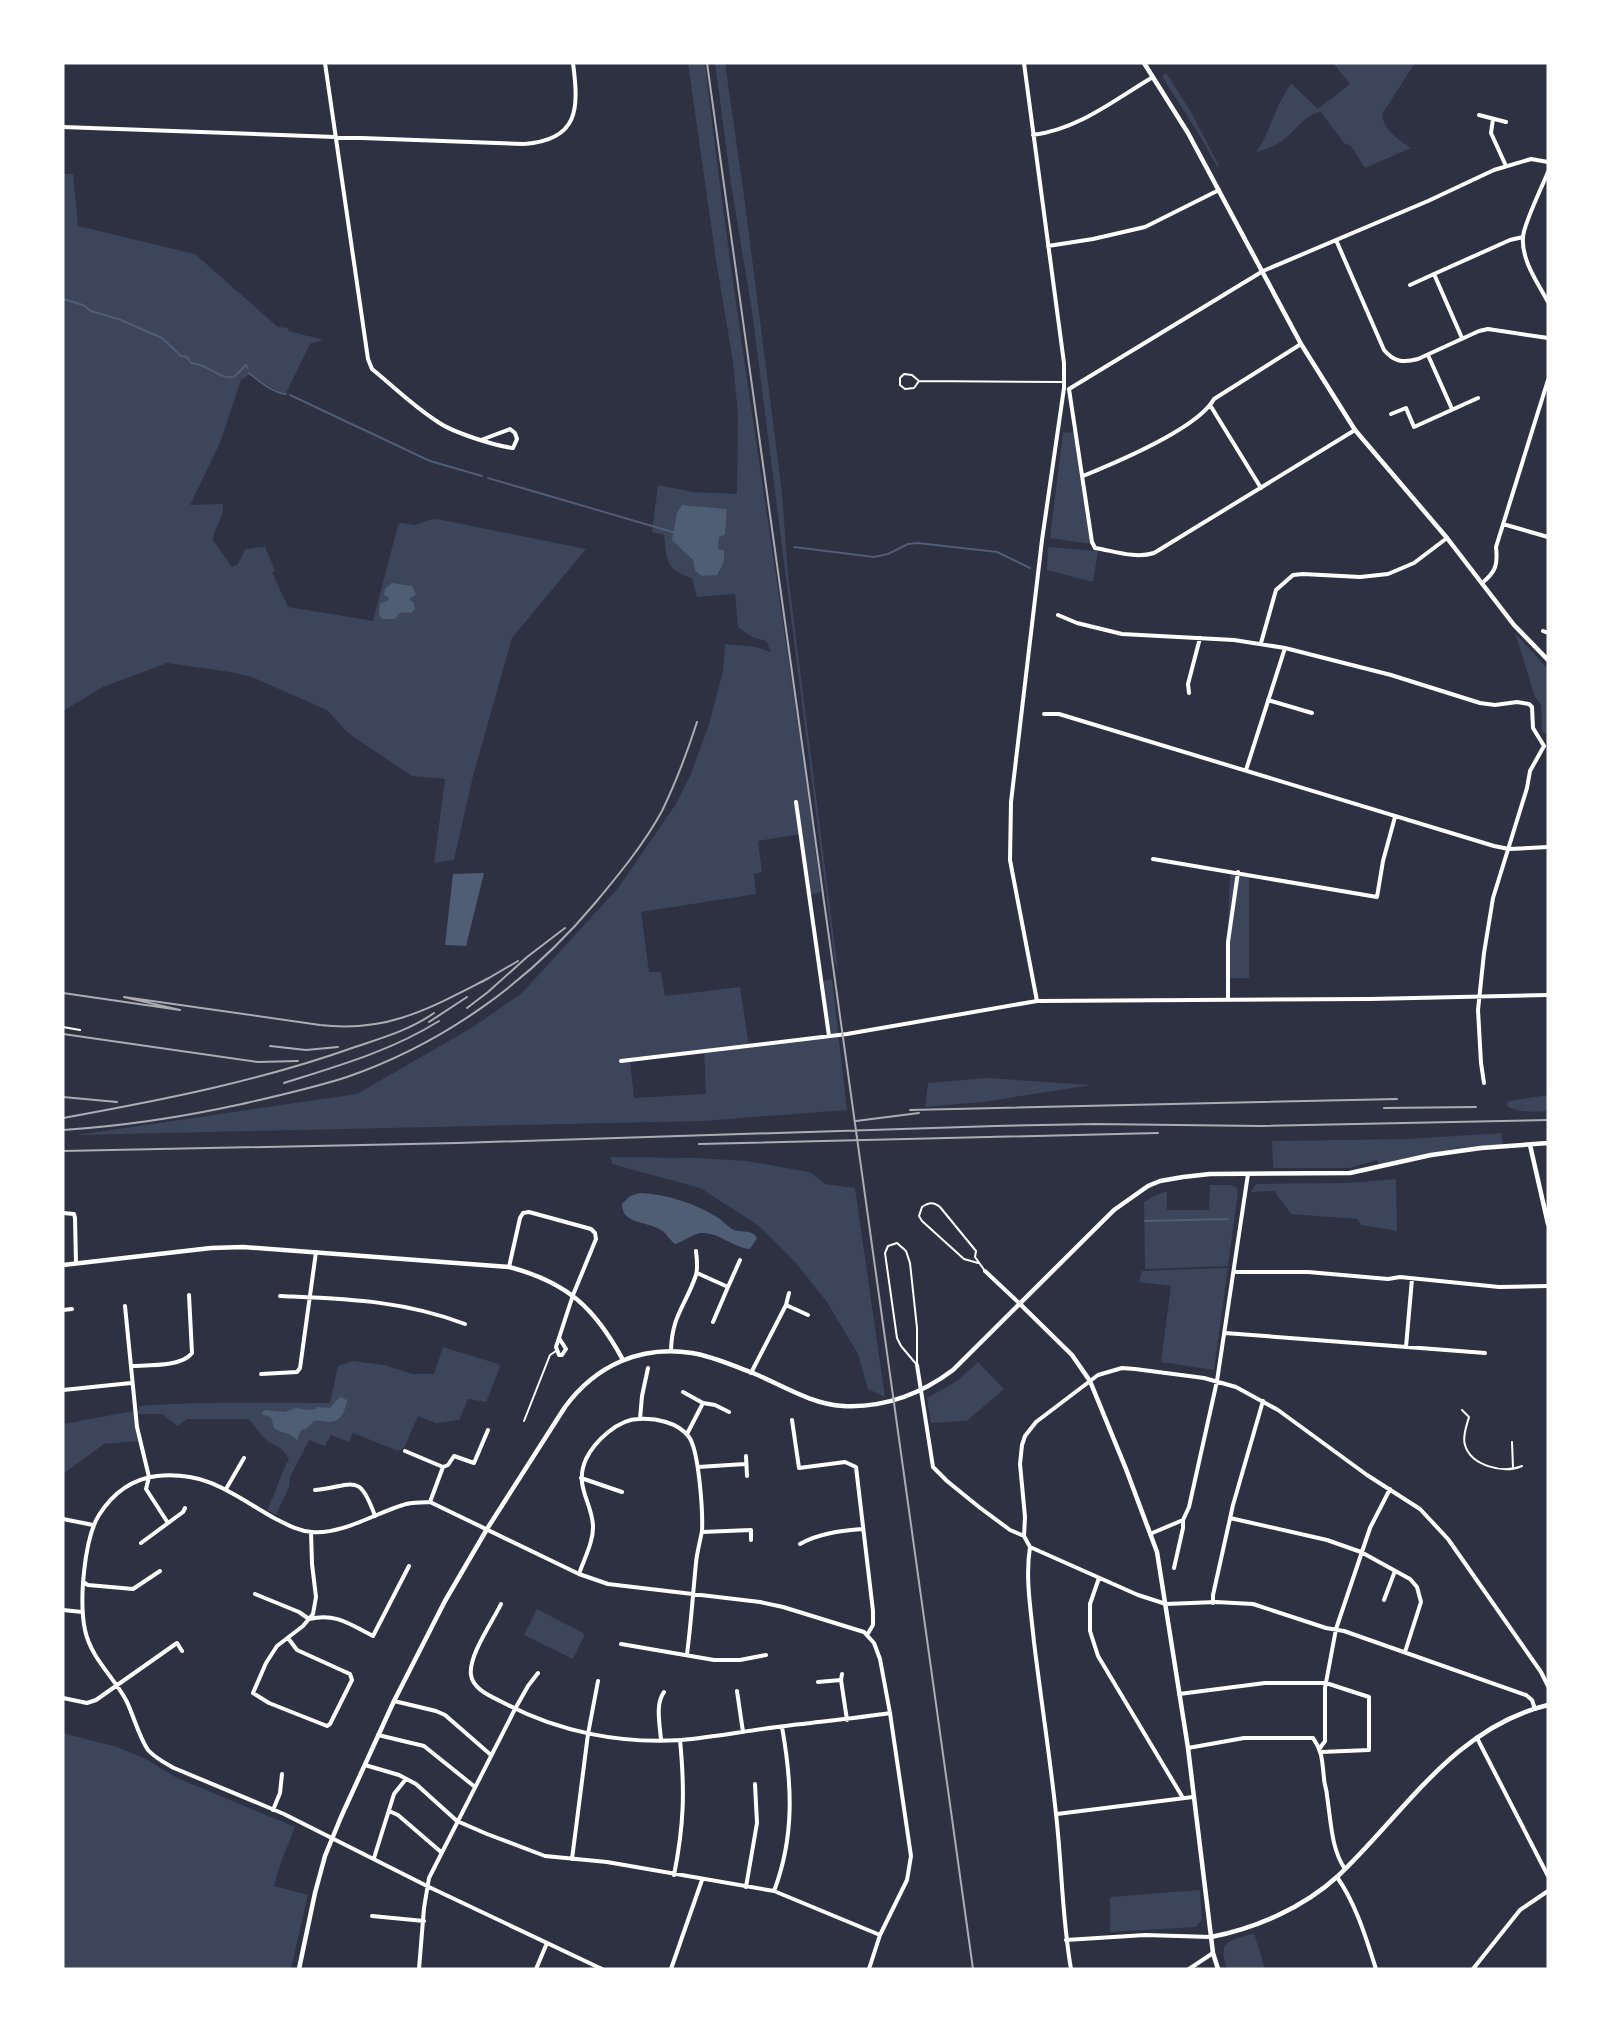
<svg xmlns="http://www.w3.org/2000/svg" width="1611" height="2032" font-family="Montserrat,sans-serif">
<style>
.green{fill:#3c4559;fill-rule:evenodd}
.water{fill:#4f5d75}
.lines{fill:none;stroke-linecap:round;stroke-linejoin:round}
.stream{stroke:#4f5d75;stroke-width:2}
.service{stroke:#fff;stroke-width:2}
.minor{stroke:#fff;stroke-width:4}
.tertiary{stroke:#fff;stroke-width:4.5}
.rail{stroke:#abadb3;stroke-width:2}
</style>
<rect width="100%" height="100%" fill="#2d3142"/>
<path class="green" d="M688 63H705C737 340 785 616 821 892L810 895 801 834 758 841 762 872 754 874 756 894 641 912 649 972H661L665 996 740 987 749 1046 829 1036 822 981 832 979 847 1110 703 1121 77 1135 357 1094 473 1027 522 993 618 888 676 804 691 774 709 724 723 671 725 644 756 647 771 652 766 641 752 637 738 627 735 594 697 597 692 578C666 570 667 561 664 535L652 532 658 485 693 492 737 494 738 416 733 362 716 260ZM682 505 727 509 725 535 719 537 718 549 724 550C725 561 723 567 717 575L695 571ZM704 1051 706 1094 634 1098 630 1060Z
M715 63H725L745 203 782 493 788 574 838 971 835 963 752 311 731 184Z
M1333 63H1415L1382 114C1383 130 1399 140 1411 148L1365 168 1351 146 1344 143 1321 112C1305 113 1293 135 1279 143 1272 147 1264 150 1256 152L1263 142 1279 104 1291 83 1318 109 1350 84Z
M1166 73 1191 112 1219 166 1217 167 1203 141 1162 76Z
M63 174H73L78 226 195 254 278 327 288 328 289 331 323 340 310 344 286 393 279 392 250 374 241 380 220 443 190 505 223 504C225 516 214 527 213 540L232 567 238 564 245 549 264 547V544L275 571 272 572 288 607 373 621 398 525 400 523 415 525 429 520 437 519 586 549 512 638 473 776 454 860 434 863 445 779 412 776 348 733 327 710 252 677 230 672 167 663 103 687 63 711Z
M1063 432 1076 433 1091 544 1050 538Z
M1048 547 1098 551 1093 582 1047 570Z
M1515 633 1548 669V736L1542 731 1541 705 1535 697Z
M1230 873 1249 877V978H1226Z
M987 1078 1092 1085 983 1102 925 1107 928 1083Z
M1548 1095V1111C1535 1112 1518 1113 1507 1106L1508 1101Z
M1501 1133 1503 1146 1380 1166 1377 1160 1349 1168H1273L1272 1141 1409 1139Z
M611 1157 697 1158 746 1161 810 1172 825 1184 855 1188 885 1397 868 1389 858 1354 827 1302 795 1262 759 1226 700 1188 612 1164Z
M1396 1179 1397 1231 1361 1225 1357 1219 1291 1214 1274 1191 1251 1192 1256 1184 1348 1183Z
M1210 1185H1230L1236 1187 1238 1192 1228 1266 1145 1269 1144 1202 1154 1196 1167 1191V1210H1209Z
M1228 1268 1214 1370 1161 1362 1171 1286 1139 1282 1142 1271Z
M443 1347 498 1364 500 1367 486 1402 468 1399 459 1420 436 1423 418 1416 404 1448 398 1451 353 1433 349 1442 331 1435 325 1446 309 1440 290 1477 289 1487 276 1515 267 1510C276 1493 280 1475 289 1459 281 1444 273 1447 263 1437 257 1431 254 1424 248 1419H188L177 1426 162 1414H136L139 1441 104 1444 63 1474V1424L139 1410V1406C203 1401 266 1403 330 1403L338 1366 353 1361 384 1365 413 1374H434Z
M978 1362 1004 1389 967 1421 931 1423 927 1398 957 1381Z
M537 1609 585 1634 573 1659 524 1635Z
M63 1733 117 1747 144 1758 177 1778 295 1827 281 1862 274 1886 308 1895 291 1969H63Z
M1200 1890 1202 1919 1196 1927 1110 1932V1897Z
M1254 1933 1265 1969H1227C1217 1939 1229 1942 1254 1933Z"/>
<path class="water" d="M682 505 727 509 725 535 719 537 718 549 724 550C725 561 723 566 717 575L702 576 695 571 693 560 672 540 677 513Z
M392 583 412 586 416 594 409 599 414 603 415 609 411 613 401 612 395 619H383L379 616 380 604 389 600 388 597 384 595 385 589Z
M484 873 466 946 445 945 453 874Z
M640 1193C666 1194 694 1203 717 1217 722 1220 727 1226 732 1229 742 1234 751 1228 757 1238L750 1249C734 1248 720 1233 703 1233 693 1233 685 1241 675 1244 669 1240 667 1233 661 1230 648 1221 622 1225 622 1204L630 1196Z
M340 1397 347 1400C346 1409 341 1422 330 1422 324 1422 320 1420 314 1421L306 1429 301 1430 298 1436V1441C288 1431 285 1435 274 1428L271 1417 263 1415 262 1412 265 1410 285 1412 296 1408 307 1410 316 1409 317 1407 330 1408Z"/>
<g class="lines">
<path class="stream" d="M63 299 83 305 91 311 121 320 162 338 181 356 187 357 191 363C209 364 217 379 234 377L246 365 248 368
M249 373C259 381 273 393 286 394
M290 395 430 461 482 476
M488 478 676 533
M794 547 874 557 888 554 908 544 918 543 997 552 1030 568
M1145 1221 1228 1219"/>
<path class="service" d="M919 381 914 388 905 389 900 385V378L904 374 912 375 919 381 1064 382
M63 1027 80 1030
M897 1243 906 1251 910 1263 917 1328V1365L901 1346 897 1338 885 1253 888 1246Z
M978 1263 964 1259 922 1221 919 1216 922 1207C929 1202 934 1202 940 1207L976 1251 975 1257 985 1271
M1462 1410 1469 1417C1467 1425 1462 1436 1465 1445 1471 1466 1504 1474 1522 1466
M524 1421 550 1355 556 1351
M1512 1442 1513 1468"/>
<path class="minor" d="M325 63 368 359 372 369C393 386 414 407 438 422 452 432 495 446 513 448L517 439 515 433 510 429 481 440
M1024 63 1064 363V388L1042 540 1011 802 1010 860 1037 1001
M1479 115 1506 122
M1493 119 1491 133 1506 166
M63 127 524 144C579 140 579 109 573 63
M1033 135C1079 129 1114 100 1153 77
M1548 172C1542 187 1524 223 1523 237 1521 260 1538 283 1548 302
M1336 240 1384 350C1394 362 1403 363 1418 359L1479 331 1488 329 1548 338
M1048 246 1093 239 1145 227 1219 190
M1410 285 1434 274
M1462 338 1434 274 1510 240 1523 237
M1428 355 1452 409
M1210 405 1261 488
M1391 414 1406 408 1414 427 1478 398
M1355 430 1154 553C1135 559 1114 551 1095 548L1092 542 1069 389 1263 271 1428 201 1494 170 1531 159 1548 162
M1083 476C1115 463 1198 428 1214 399L1301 344
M1503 524 1548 537
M1482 583C1496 572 1498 564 1496 547L1548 380
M1058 615 1077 623 1122 634 1234 640 1285 648 1391 675 1480 703 1495 705 1517 702 1529 704 1532 707 1533 728 1544 746 1530 771 1527 788 1493 898 1484 953 1478 1010 1481 1063 1484 1083
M1543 631 1548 633
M1261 643 1276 590 1293 575 1303 574 1360 577 1388 574 1414 563 1447 538
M1189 693 1188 684 1200 638
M1268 700 1312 713
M1044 714H1059L1494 846 1509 849 1548 847
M1246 770 1285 648
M796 802 829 1036
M1153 859 1377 897 1383 861 1395 817
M1228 1000V942L1238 872
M621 1061 847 1034 1037 1001 1370 999 1548 995
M63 1213 74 1214 75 1218 76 1263
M509 1267 520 1218 523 1213 529 1212 591 1229 595 1233 596 1239 573 1295 556 1347 559 1355H562L566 1349 559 1338
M985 1271 1020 1304
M1234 1272H1308L1388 1279 1400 1277 1499 1287 1548 1286
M697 1273 728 1287 740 1260
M280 1296C346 1299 402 1300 465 1324
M786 1305 789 1293
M125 1306 137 1427 149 1477 146 1489 168 1523
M63 1310 72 1309
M713 1322 728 1287
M1225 1333 1485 1353
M1406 1347 1412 1279
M671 1350C672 1315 686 1305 696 1275 698 1268 697 1259 696 1251
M917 1365 933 1467 947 1481 979 1507 1010 1530 1024 1536
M131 1366C148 1365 182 1367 192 1353L189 1295
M751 1373 786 1305 808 1315
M261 1374 297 1372 300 1368 316 1252
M63 1390 131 1383
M683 1392 703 1403
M640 1419 642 1396 648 1368
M792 1420 799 1468 845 1462 856 1467 873 1611V1625L867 1635
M687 1434 703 1403 715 1405 729 1412
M405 1451 443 1467 430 1502
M746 1456 747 1476
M443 1467 448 1465 454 1456 474 1463 488 1430
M698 1467 745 1464
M581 1478 622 1492
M226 1489 244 1458
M315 1490C354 1486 359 1471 375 1516
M1230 1518 1327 1540 1361 1552 1410 1579 1417 1587 1421 1602 1405 1652
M63 1519 93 1525
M702 1532 751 1530V1540
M1150 1534 1183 1520
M141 1543 183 1512 185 1508
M800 1544C819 1533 841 1531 862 1529
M1030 1547 1138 1595 1166 1604 1216 1602 1253 1604 1326 1628 1344 1631 1526 1695 1532 1700 1535 1709
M1174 1568 1183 1528V1520L1189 1507 1217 1381 1248 1174
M579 1574C584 1559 594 1541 593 1525 591 1500 574 1486 586 1459 595 1441 618 1419 639 1419 655 1418 678 1422 689 1437 699 1451 703 1512 702 1531 700 1542 697 1552 696 1563 693 1593 691 1624 687 1654
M1099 1578 1090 1604V1631L1098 1656 1183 1798
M83 1582 88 1585 133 1589 160 1571
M255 1594 299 1612 309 1619C337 1613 349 1624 373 1636L409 1566
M1384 1600 1395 1571
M1213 1603V1595L1233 1505 1263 1401
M501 1604C493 1621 468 1656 471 1675 473 1690 493 1697 504 1703 558 1732 621 1744 681 1740 713 1737 745 1731 777 1727 814 1722 852 1719 890 1713
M63 1610 82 1612
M288 1638 297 1650 350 1674 352 1680 330 1724 327 1726 269 1703 253 1693 266 1663 277 1646 303 1626 313 1614 316 1597 312 1564 311 1532
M621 1644 714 1660H740L766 1655
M841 1680 842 1674
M818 1682 841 1680 847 1720
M737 1691 743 1732
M1179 1694 1265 1683H1326L1369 1697V1750L1321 1752
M63 1698 87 1703 96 1700 177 1643 182 1651
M394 1701 436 1711 445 1715 491 1755
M378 1735 424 1746 475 1787
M1477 1738 1548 1876
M661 1740C660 1725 655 1704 664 1692
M1188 1748 1244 1738H1313C1323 1752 1322 1762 1324 1778 1324 1784 1327 1790 1327 1796 1331 1820 1331 1849 1345 1869
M1320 1748 1325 1741V1688L1336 1629 1370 1528 1390 1489
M365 1765 399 1775 416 1784 457 1821 487 1834 545 1856 607 1862 774 1891 880 1935
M273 1810 280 1793 282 1774
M389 1811 398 1815 441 1852
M1057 1814 1193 1797
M374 1858 394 1794 406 1779
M572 1859 588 1734 598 1681
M674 1875C684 1825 685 1791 680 1740
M1337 1877C1356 1904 1366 1938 1376 1969
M746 1887 757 1823 755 1784
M774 1891C795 1836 792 1783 782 1727
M372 1916 424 1921
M1066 1940 1145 1935 1211 1937
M419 1969 424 1908 429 1878 515 1709 528 1686 538 1673
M536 1969 547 1943
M602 1969 429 1887 284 1814 174 1768C165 1763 155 1758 148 1750 138 1735 134 1716 126 1700 113 1676 91 1658 85 1630 79 1602 84 1539 99 1515 113 1493 132 1479 157 1476 208 1471 233 1495 274 1518 286 1524 298 1531 312 1532 341 1535 376 1513 403 1505 411 1502 421 1503 430 1502L579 1574 608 1584 760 1602 783 1607 864 1632 874 1643 880 1659 890 1713 911 1856 907 1880 880 1935 869 1969
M671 1969 702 1880
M1071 1969C1062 1918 1062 1866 1056 1814 1050 1757 1041 1700 1034 1642 1031 1611 1025 1578 1030 1547L1024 1536 1025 1517 1020 1464 1022 1445 1025 1436 1036 1422 1098 1375 1122 1368 1135 1369 1204 1378 1236 1387 1278 1410 1367 1475 1420 1509 1448 1539 1541 1672 1548 1686
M1189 1969 1213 1953
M1473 1969 1520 1910 1548 1891"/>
<path class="tertiary" d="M1144 63 1188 133 1301 344 1355 430 1447 538 1514 625 1548 660
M1530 1145 1548 1224
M63 1265 211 1248 243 1247 509 1267C567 1282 595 1308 623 1360
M1020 1304 1072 1355 1090 1381 1126 1469 1157 1552 1188 1748 1213 1953 1218 1969
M1211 1937C1256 1928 1303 1908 1338 1876 1404 1814 1453 1728 1548 1705
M299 1969 315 1893 325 1856 341 1817 394 1701 445 1601 487 1529 565 1407C596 1365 641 1345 692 1353 712 1356 734 1366 753 1373 782 1385 811 1404 843 1406 884 1408 921 1394 953 1370L1114 1210 1148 1186 1160 1181 1183 1177 1210 1174 1350 1173 1431 1155 1481 1148 1548 1143"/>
<path class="rail" d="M707 63 973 1969
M482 982 518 961
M63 993 180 1010 124 997 320 1025C388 1033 430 1008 489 978
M467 1008 488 992 527 957 565 928
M429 1022 467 997
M63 1034 258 1062 298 1061
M270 1046 306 1050 338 1047
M284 1083C338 1066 391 1051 439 1021
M63 1097 117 1102
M1384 1108 1476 1107
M910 1110 1397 1099
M63 1118C162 1100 260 1081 355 1047 382 1038 410 1030 434 1013
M856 1121 919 1113
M63 1130C123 1126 183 1117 242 1104 277 1096 313 1088 347 1077 445 1043 530 981 596 902 620 873 644 844 662 811 676 782 687 753 697 722
M699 1144 1158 1133
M63 1151 458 1143 995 1126 1095 1124 1260 1126 1548 1120"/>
</g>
<rect width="1611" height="2032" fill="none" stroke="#ffffff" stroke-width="129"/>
</svg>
